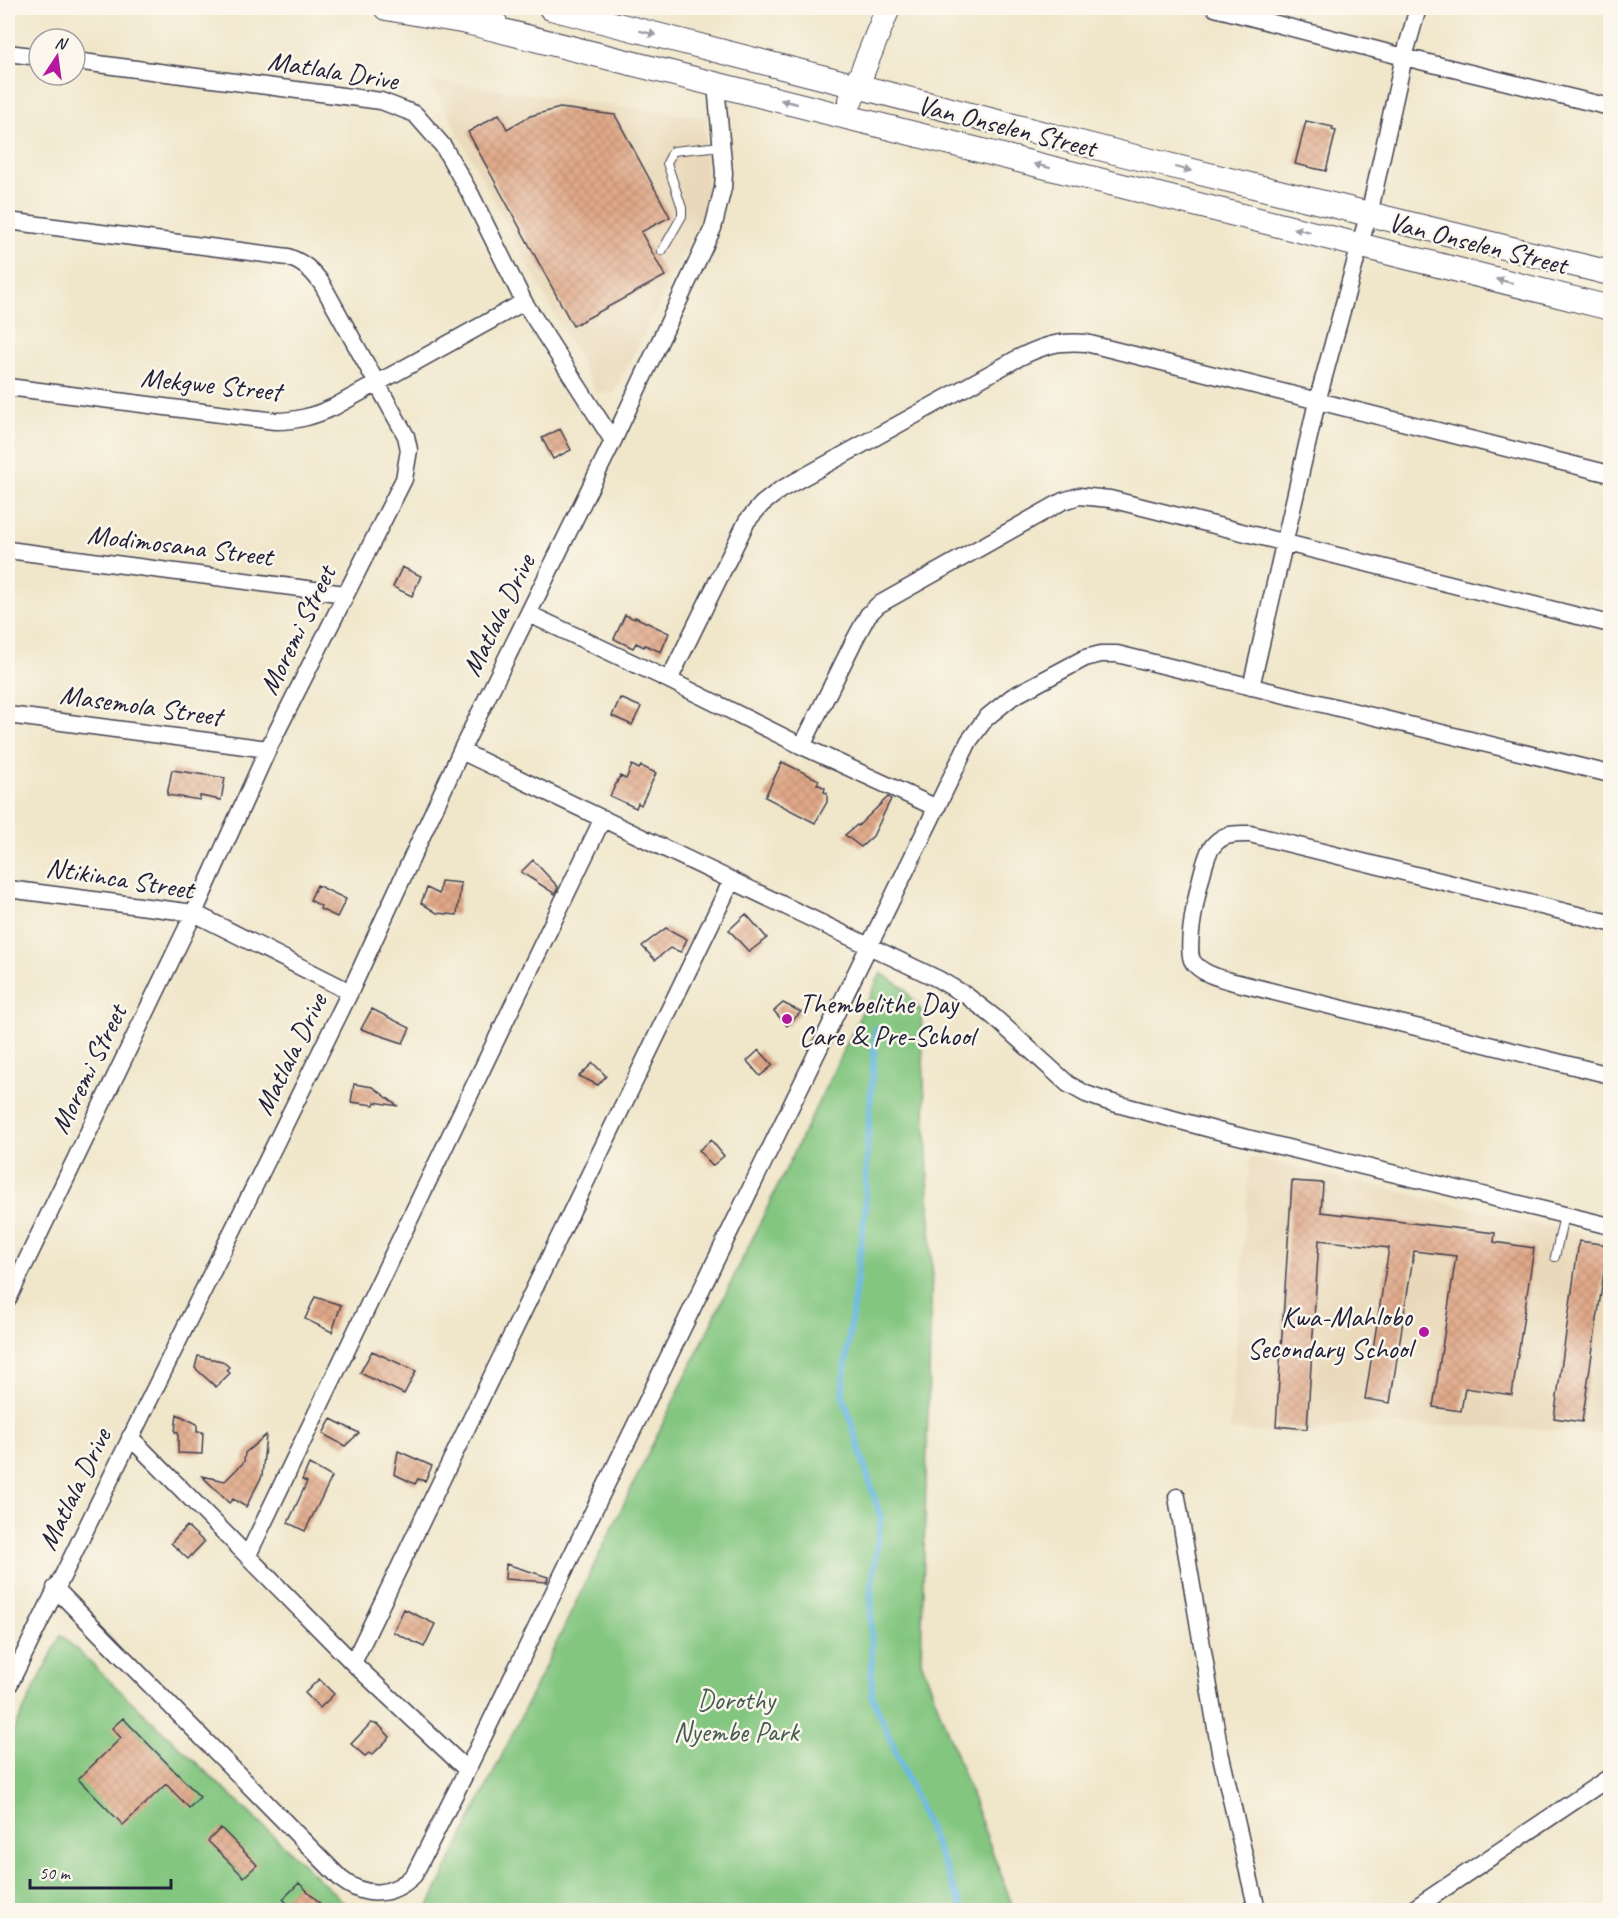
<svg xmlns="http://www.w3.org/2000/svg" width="1618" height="1918" font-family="Caveat,sans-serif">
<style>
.built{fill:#e9d9ba}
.green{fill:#83c680;stroke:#52745e;stroke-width:1.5}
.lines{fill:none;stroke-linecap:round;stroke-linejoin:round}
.stream{stroke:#69b8e4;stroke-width:6}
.building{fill:url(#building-cross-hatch)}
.lane-casing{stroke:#413f50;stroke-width:10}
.street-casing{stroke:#413f50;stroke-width:19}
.secondary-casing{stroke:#413f50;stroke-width:26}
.lane{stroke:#fff;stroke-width:8}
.street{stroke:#fff;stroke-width:16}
.secondary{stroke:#fff;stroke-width:24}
.oneway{fill:#9c9ca7}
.poi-dot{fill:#b5179e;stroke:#fbf7ec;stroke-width:2}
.labels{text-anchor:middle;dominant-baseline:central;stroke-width:5;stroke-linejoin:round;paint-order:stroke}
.street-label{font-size:28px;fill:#22223b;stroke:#fbf7ec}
.poi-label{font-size:28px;fill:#22223b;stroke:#fbf7ec;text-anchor:start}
.park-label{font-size:28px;fill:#445b53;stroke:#fbf7ec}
</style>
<defs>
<pattern id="building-cross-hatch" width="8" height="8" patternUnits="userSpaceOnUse" patternTransform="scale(1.5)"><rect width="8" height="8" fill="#e0a888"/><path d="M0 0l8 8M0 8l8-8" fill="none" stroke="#c09076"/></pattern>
</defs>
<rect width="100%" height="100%" fill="#fbf7ec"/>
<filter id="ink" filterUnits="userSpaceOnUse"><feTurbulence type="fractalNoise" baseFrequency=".0167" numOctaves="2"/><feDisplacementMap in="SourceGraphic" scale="12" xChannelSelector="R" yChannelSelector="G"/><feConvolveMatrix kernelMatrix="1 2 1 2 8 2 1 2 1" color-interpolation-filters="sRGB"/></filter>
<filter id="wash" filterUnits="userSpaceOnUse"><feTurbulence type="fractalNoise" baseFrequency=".008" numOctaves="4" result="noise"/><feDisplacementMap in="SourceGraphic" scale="24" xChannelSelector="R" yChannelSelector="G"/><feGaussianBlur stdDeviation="1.35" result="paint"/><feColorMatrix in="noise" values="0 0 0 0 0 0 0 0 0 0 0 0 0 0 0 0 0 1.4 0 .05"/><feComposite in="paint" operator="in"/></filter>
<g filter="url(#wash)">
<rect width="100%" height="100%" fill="#f0e6ca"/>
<path class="built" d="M430 81 704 118 708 205 614 393H597Z
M1250 1157 1610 1241V1432L1361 1423 1297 1435 1230 1430Z"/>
<path class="green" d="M881 973 904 988 921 1011 932 1267 921 1660 1014 1910H427Z
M61 1635 352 1910H8V1742Z"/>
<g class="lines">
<path class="stream" d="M876 1028 867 1150 865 1212 842 1392 881 1519 871 1591 872 1696 963 1910"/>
</g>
<g id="blocks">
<path class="building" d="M560 108 615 115 670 217 641 232 665 276 573 326 468 132 499 114 507 129 530 116Z
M1306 121 1333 127 1332 130 1336 131 1326 171 1295 164Z
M560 429 571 450 553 459 542 438Z
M402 567 421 576 412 596 393 587Z
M625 615 635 619V617L669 633 661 652 645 645 644 647 636 643 633 648 614 639Z
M620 698 641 707 632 725 612 716Z
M782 762 819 780 817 784 825 788 824 792 827 793V802L815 823 765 797Z
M632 765 639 769 641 766 656 773 641 805 638 803 636 808 610 796 620 776 626 779Z
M172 770 225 778 221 800 200 796V800L167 795Z
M888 797 891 799 873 836 861 847 845 835 857 825 858 826Z
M533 860 558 887 555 894 521 872Z
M441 881 461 883 457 915 437 913 421 903 427 888 439 894Z
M317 885 346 899 337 917 320 909 321 906 310 900Z
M746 914 767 938 749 952 729 930Z
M666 928 687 939 681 952 670 948 655 960 642 946Z
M783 1003 801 1012 787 1026 774 1011Z
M372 1009 410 1028 403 1043 361 1029Z
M759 1050 773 1065 760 1076 747 1061Z
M593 1063 606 1076 598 1085 579 1076Z
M354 1084 373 1087 398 1106 375 1102 374 1105 351 1102Z
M711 1140 724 1156 712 1166 699 1150Z
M1292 1181 1323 1183 1321 1212 1495 1233 1494 1242 1534 1248 1512 1395 1465 1388 1461 1411 1433 1407 1456 1256 1414 1251 1390 1403 1365 1399 1389 1248 1319 1240 1307 1429 1276 1426Z
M1579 1241 1608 1245 1582 1422 1554 1418Z
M315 1297 341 1305 332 1332 305 1319Z
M372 1351 416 1371 404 1394 360 1373Z
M198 1356 222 1361 229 1367 226 1370 230 1373 216 1387 195 1368Z
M177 1414 197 1424V1432H203L202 1454 178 1453V1432H175Z
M331 1419 359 1433 345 1446 323 1434Z
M266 1435 262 1476 246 1507 233 1499 229 1503 202 1476 225 1481 244 1462 245 1453Z
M398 1451 432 1466 425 1481 418 1479 415 1484 394 1474Z
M309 1464 332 1477 305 1531 288 1523 307 1482 302 1480Z
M187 1526 204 1542 188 1559 171 1543Z
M506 1564 548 1577 547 1582 505 1579Z
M404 1609 435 1624 424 1647 393 1632Z
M319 1679 334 1694 320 1708 305 1693Z
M123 1718 200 1797 189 1808 166 1784 123 1825 78 1779 121 1738 112 1728Z
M371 1723 379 1725 390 1737 372 1755 369 1753 365 1756 351 1744Z
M221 1828 257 1865 244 1877 208 1841Z
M299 1883 328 1911H295L283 1899Z"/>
</g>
</g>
<g filter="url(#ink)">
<use href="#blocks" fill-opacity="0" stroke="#413f50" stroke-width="1.5"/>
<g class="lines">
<g class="lane-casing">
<path id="lane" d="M471 8 502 19
M662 251 682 216V208L667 163 673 151 721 146
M1555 1257 1564 1215"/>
</g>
<g class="street-casing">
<path id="street" d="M1215 8 1404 57 1610 107
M8 53 39 57
M75 61 381 101 415 114 443 146 471 195 524 302 613 441
M8 221 288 257C304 263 312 270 322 284L406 436 409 450 404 479 268 749 194 913 8 1299
M8 387 275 421C297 421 314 416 334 407L524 302
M8 550 345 594
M529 614 669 680 802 746 937 808
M669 680 747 521 762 504 780 490 1020 357C1045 345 1058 341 1086 343L1610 474
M1251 687 1317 402 1372 201 1404 57 1418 8
M8 715 268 749
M802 746 855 639 868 615 878 605 1063 501 1079 496 1110 499 1610 624
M461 751 938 979 967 996 994 1017 1068 1084 1086 1094 1106 1101 1218 1131 1610 1226
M8 889 194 913 350 992
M1610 923 1250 834C1240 834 1227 833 1219 840 1216 842 1212 847 1210 850 1202 865 1183 949 1193 962 1202 974 1220 978 1234 982L1610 1075
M130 1437 353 1663 467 1770
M1177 1497 1220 1752 1257 1910
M248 1555 603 818
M55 1588 341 1879C365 1898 392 1897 414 1875L467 1770 969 741 986 718 1012 697 1085 658 1101 654H1117L1610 774
M353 1663 732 880
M8 1687 350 992 461 751 613 441 713 228 723 188 724 173 716 85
M1412 1910 1610 1777"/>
</g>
<g class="secondary-casing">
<path id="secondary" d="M386 8 467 22 1610 308
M551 8 1127 155 1610 273
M851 100 888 8"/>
</g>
<use href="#lane" class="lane"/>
<use href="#street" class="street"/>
<use href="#secondary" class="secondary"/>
</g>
<defs><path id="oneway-solid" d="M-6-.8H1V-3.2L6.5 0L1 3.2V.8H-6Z" transform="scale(1.5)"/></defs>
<g class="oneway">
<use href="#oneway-solid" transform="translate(648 33) rotate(15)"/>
<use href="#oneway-solid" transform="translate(789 102) rotate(-167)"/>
<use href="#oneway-solid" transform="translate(1042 166) rotate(-166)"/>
<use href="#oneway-solid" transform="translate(1183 169) rotate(14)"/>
<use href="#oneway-solid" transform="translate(1302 230) rotate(-166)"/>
<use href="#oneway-solid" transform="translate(1504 281) rotate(-166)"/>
</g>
</g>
<g class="poi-dot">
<circle cx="787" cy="1019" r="6"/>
<circle cx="1424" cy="1332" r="6"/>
</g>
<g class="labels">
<g class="street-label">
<text transform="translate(333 70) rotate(9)">Matlala Drive</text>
<text transform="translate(1007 126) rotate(14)">Van Onselen Street</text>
<text transform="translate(1478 243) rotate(14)">Van Onselen Street</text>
<text transform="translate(211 384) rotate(6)">Mekgwe Street</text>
<text transform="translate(180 545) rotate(7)">Modimosana Street</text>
<text transform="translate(498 615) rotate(-64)">Matlala Drive</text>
<text transform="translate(297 630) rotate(-64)">Moremi Street</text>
<text transform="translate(141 705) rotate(8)">Masemola Street</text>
<text transform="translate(120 878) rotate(9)">Ntikinca Street</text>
<text transform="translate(290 1054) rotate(-64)">Matlala Drive</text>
<text transform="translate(88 1069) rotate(-64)">Moremi Street</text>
<text transform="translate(74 1489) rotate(-64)">Matlala Drive</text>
</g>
<g class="poi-label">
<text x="799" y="1003">Thembelithe Day<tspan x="799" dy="32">Care &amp; Pre-School</tspan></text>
<text x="1412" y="1316" text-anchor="end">Kwa-Mahlobo<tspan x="1412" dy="32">Secondary School</tspan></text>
</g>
<g class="park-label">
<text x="736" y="1699">Dorothy<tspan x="736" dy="32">Nyembe Park</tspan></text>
</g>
</g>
<rect width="1618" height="1918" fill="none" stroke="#fbf7ec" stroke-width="30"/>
<g transform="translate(57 57) rotate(13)"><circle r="28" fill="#fbf7ec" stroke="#a4a2a5" stroke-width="1.5"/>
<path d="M0-4.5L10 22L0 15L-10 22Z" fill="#b5179e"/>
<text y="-9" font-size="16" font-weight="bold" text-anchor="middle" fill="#22223b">N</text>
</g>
<path d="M30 1879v9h141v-9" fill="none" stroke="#22223b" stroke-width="3"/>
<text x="39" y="1879" font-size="18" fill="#22223b" stroke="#fbf7ec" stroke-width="4.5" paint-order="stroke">50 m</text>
</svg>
